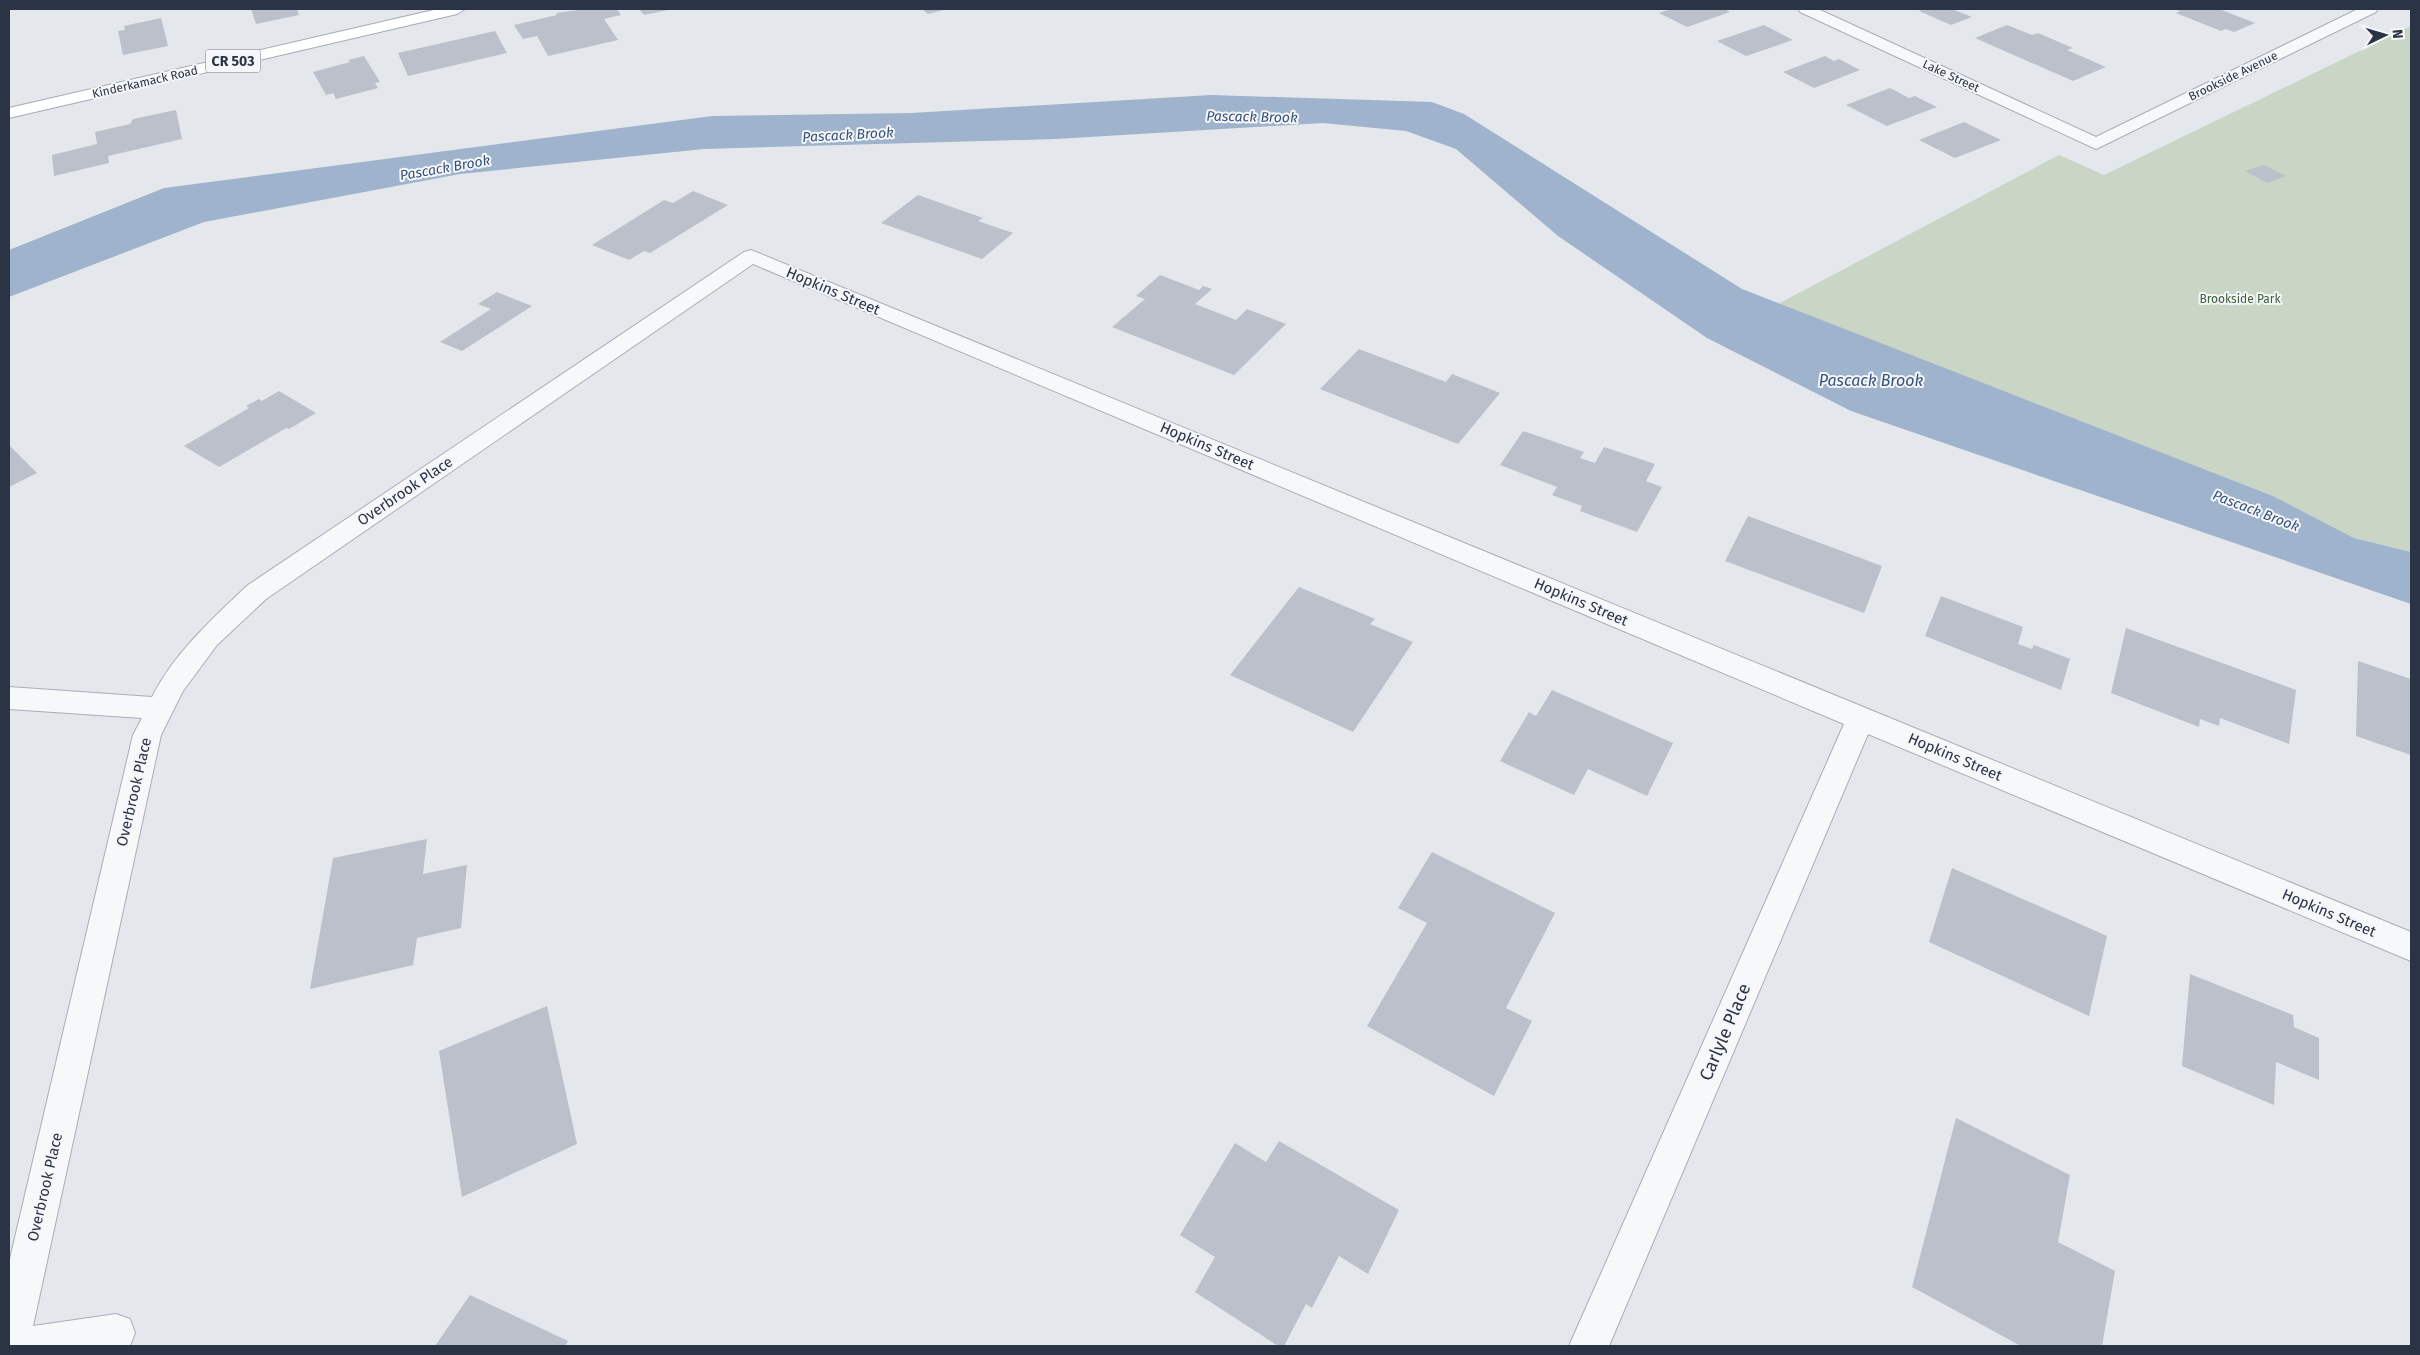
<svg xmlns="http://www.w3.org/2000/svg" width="2420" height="1355" font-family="'Fira Sans',sans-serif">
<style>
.green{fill:#c9d6c5}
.water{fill:#9fb4cc}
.building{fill:#bbc0ca}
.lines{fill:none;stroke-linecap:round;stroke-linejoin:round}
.minor-casing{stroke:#a9aeb7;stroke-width:2}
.major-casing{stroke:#a3abb8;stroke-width:2}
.minor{fill:#f7f8fa;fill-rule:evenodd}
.major{fill:#fff;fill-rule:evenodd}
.labels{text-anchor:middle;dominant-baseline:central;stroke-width:4;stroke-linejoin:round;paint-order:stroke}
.far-street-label{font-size:12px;fill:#2b3445;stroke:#f4f6f9}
.far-park-label{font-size:12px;fill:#3f6138;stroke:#f4f6f9}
.shield{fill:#f4f6f9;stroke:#676e7b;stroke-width:1}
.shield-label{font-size:14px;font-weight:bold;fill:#2b3445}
.far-water-label{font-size:14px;font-style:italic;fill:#34527a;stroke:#f4f6f9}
.street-label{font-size:15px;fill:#2b3445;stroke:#f4f6f9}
.water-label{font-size:16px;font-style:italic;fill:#34527a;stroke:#f4f6f9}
.near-street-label{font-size:18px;fill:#2b3445;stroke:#f4f6f9}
</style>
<rect width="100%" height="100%" fill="#e4e7ec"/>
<path class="green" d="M2411 26V552L2354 538 2273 496 1778 304 2059 155 2104 175Z"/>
<path class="water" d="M1211 95 1432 102 1464 114 1742 289 2273 496 2354 538 2411 552V604L1851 411 1707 338 1558 236 1456 149 1406 131 1323 123 1056 139 704 149 460 174 204 222 9 297V250L164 188 712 116 912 113Z"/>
<path class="building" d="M251 9H297L299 15 256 24Z
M586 9H617L621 15 604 19 618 40 548 56 537 36 523 39 514 25 557 15 556 13Z
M639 9H668V10L644 15Z
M922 9H947L928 14Z
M1671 9H1724L1730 12 1687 27 1659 13Z
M1925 9H1952L1972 17 1951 25 1919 11Z
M2175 9H2219L2255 23 2234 32 2226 29 2221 31 2176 13 2180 11Z
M161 18 168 46 123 55 118 31 125 30 124 26Z
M1764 25 1793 40 1746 56 1717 41Z
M2007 25 2032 35 2038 33 2073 48 2067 50 2106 67 2073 81 1975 38Z
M495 31 507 53 408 76 398 53Z
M364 56 380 82 375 83 378 88 336 99 333 93 326 95 313 72 350 62 348 60Z
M1825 56 1834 61 1839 59 1860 70 1814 88 1783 72Z
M1890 88 1909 98 1915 96 1937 107 1887 126 1846 105Z
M176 110 182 139 108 156 109 163 54 176 52 155 97 144 95 132 130 124 133 119Z
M1964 122 2001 140 1955 158 1919 140Z
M2264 165 2286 176 2267 183 2245 171Z
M693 191 728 205 650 253 644 251 629 260 592 245 664 200 673 203Z
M918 195 983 218 978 221 1013 233 982 259 881 223Z
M1160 275 1199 290 1203 286 1212 289 1195 304 1236 320 1247 309 1286 324 1234 375 1112 327 1145 299 1136 296Z
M497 292 532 306 462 351 440 342 491 309 478 304Z
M1359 349 1446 382 1452 374 1500 393 1458 444 1320 389Z
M279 391 316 413 289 429 286 428 219 467 184 446 249 408 246 406 259 399 262 401Z
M1523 431 1584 452 1580 458 1595 463 1604 447 1655 464 1646 481 1662 487 1637 532 1580 511 1582 506 1552 495 1557 487 1500 465Z
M9 445 37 473 9 487Z
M1748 516 1882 566 1864 613 1725 561Z
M1299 587 1375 619 1370 624 1413 642 1353 732 1230 675Z
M1941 596 2023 627 2018 644 2032 649 2034 645 2070 659 2061 690 1925 636Z
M2126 628 2296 690 2289 744 2220 718 2219 726 2200 719 2199 727 2111 693Z
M2358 661 2411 679V755L2356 736Z
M1552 690 1673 743 1647 796 1588 769 1574 795 1500 761 1529 712 1536 716Z
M427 839 423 874 467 865 461 928 417 938 413 965 310 989 333 858Z
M1432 852 1555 913 1506 1008 1532 1021 1494 1096 1367 1026 1427 923 1398 908Z
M1952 868 2107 936 2089 1016 1929 942Z
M2190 974 2293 1015 2294 1027 2319 1038V1080L2276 1062 2274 1105 2182 1066Z
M547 1006 577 1144 462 1197 439 1051Z
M1956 1118 2070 1175 2058 1242 2115 1271 2102 1346H2021L1912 1287Z
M1279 1141 1399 1210 1368 1274 1339 1256 1312 1308 1306 1304 1284 1346H1278L1195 1292 1215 1257 1180 1235 1235 1143 1266 1162Z
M470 1295 568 1341 565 1346H435Z"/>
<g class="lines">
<g class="minor-casing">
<path id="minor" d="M1798 9H1818L2096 137 2358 9H2378L2376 12 2096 149 1800 12Z
M751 250 2411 932V961L1868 734 1609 1346H1569L1844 724 753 264 266 599 217 645 183 691 161 735 33 1326 116 1314 130 1319 135 1333 130 1346H9V1263L133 735 142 718 9 709V687L152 697C175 652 212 619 248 585L744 252Z"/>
</g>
<g class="major-casing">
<path id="major" d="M438 9H465L457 14 9 118V108Z"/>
</g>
<use href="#minor" class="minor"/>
<use href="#major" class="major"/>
</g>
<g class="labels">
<g class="far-street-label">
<text transform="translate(1951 76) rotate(25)">Lake Street</text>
<text transform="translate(2233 76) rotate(-26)">Brookside Avenue</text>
<text transform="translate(145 82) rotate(-13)">Kinderkamack Road</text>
</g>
<g class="far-park-label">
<text x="2240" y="299">Brookside Park</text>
</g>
<rect class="shield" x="205.5" y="49.5" width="55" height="23" rx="4"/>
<g class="shield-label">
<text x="233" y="61">CR 503</text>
</g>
<g class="far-water-label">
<text transform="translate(1252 117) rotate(1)">Pascack Brook</text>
<text transform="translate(848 135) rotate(-3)">Pascack Brook</text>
<text transform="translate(445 168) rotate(-10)">Pascack Brook</text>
<text transform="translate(2256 511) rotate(21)">Pascack Brook</text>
</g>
<g class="street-label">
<text transform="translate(833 291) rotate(23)">Hopkins Street</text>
<text transform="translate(1207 446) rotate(23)">Hopkins Street</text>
<text transform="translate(405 491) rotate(-34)">Overbrook Place</text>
<text transform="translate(1581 602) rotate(23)">Hopkins Street</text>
<text transform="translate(1955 757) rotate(23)">Hopkins Street</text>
<text transform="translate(134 792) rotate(-77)">Overbrook Place</text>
<text transform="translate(2329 913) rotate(23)">Hopkins Street</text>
<text transform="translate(45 1187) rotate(-77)">Overbrook Place</text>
</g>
<g class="water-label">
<text x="1871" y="380">Pascack Brook</text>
</g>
<g class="near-street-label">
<text transform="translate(1725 1032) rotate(-67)">Carlyle Place</text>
</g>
</g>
<rect width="2420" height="1355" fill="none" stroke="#2b3445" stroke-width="20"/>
<g transform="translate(2385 35) rotate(85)" stroke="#f4f6f9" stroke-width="4" paint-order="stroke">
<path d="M0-4L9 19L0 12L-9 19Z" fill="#2b3445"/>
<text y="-8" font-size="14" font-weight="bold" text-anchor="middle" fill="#2b3445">N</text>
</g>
</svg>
